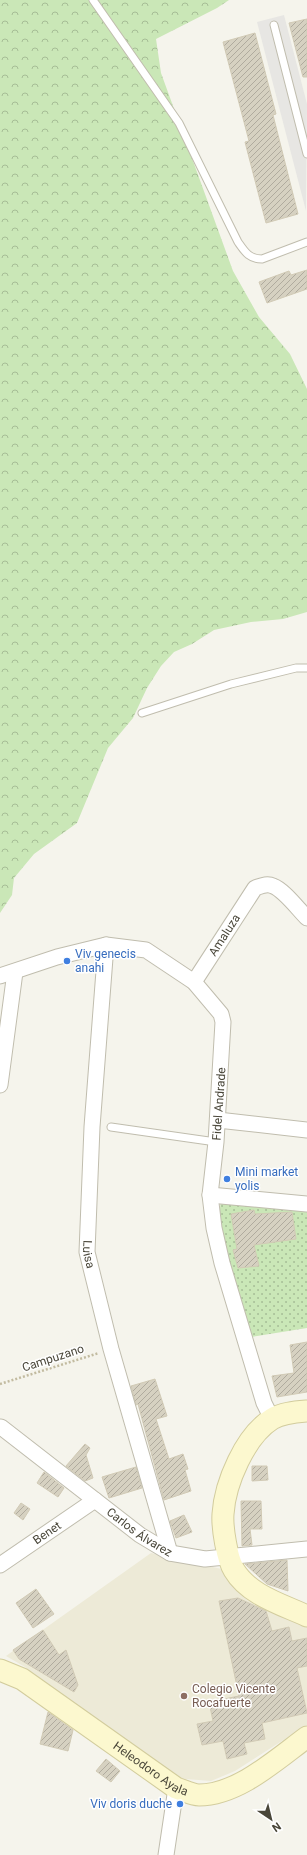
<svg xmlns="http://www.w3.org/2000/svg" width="307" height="1855" font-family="Roboto,sans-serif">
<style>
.education{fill:#edead7}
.forest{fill:url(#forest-crowns)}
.park{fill:url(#park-dots)}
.parking{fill:#e7e6e3}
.building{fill:url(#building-hatch);stroke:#d1cab5}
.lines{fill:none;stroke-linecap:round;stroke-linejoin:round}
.lane-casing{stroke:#c0bdae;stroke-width:9}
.street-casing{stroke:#c0bdae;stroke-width:17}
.secondary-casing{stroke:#d2cc9d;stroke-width:23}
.path{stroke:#c2bba0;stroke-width:2.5;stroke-dasharray:2 2;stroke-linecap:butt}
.lane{stroke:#fff;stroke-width:7}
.street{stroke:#fff;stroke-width:15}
.secondary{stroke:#fcf8cf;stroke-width:21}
.shop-dot{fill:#3f7fe0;stroke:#fff;stroke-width:1.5}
.education-dot{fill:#8d6e63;stroke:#fff;stroke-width:1.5}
.labels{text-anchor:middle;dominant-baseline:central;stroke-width:3;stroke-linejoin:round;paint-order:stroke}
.street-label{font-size:12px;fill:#494639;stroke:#fff}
.shop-label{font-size:12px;fill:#366cbe;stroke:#fff;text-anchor:start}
.education-label{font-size:12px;fill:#785e54;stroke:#fff;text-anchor:start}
</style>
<defs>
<pattern id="forest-crowns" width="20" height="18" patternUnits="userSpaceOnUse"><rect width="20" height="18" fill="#cae7b7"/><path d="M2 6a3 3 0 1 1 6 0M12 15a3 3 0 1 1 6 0" fill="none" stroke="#a6bd96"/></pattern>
<pattern id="park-dots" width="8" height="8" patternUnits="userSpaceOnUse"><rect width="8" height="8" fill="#cae7b7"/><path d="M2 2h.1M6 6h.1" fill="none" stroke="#a6bd96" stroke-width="1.8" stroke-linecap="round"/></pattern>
<pattern id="building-hatch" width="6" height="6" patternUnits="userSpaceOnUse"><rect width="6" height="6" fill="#d6d1c1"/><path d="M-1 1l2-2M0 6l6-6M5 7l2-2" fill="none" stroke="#b0ab9e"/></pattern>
</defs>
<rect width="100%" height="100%" fill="#f5f4ec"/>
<path class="education" d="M151 1553 226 1570 307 1624V1725L235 1771 211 1781 160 1777 25 1667 6 1656Z"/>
<path class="forest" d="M0 0H229L217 8 156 39 161 73 233 271 259 317 290 354 307 389V612L283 619 251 622 214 630 192 644 174 652 161 666 147 688 133 718 108 748 77 823 34 854 14 878 12 895 0 913Z"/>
<path class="park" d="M221 1200 307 1208V1328L251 1337 218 1224Z"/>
<path class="parking" d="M284 15 307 104 306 211 257 22Z"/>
<path class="building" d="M307 19V77H303L289 23Z
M255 33 276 114 273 115 298 214 266 223 245 142 249 141 223 42Z
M307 270V289L267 303 259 282 289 271 291 275Z
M254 1210 255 1214 292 1212 296 1239 254 1245 259 1266 238 1268 233 1250 237 1249 231 1214Z
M307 1342V1392L277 1397 272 1376 294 1373 290 1345Z
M155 1379 167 1416 156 1419 169 1459 183 1454 188 1469 185 1470 191 1491 164 1500 138 1404 136 1405 131 1386Z
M85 1444 90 1448 86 1455 93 1478 85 1481 66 1466Z
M252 1466H267L268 1480 252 1481Z
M136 1467 142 1488 109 1498 102 1477Z
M44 1472 64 1488 58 1497 37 1483Z
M241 1501H261L262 1529H250L252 1545 242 1546Z
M21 1503 30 1509 23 1520 14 1513Z
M184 1515 192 1532 176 1538 170 1521Z
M287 1560 288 1591 267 1584 245 1564Z
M36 1589 54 1614 33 1628 16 1603Z
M238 1598 266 1611 272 1631 289 1627 292 1641 307 1638V1666L297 1668 307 1713 262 1723 265 1739 244 1743 247 1754 227 1759 223 1741 202 1745 197 1724 213 1721 209 1702 239 1696 219 1601Z
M43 1630 59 1655 66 1650 78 1685 74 1692 19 1659 13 1650Z
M48 1712 73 1730 68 1751 40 1744Z
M106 1759 120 1771 111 1782 96 1771Z"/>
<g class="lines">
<g class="lane-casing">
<path id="lane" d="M93 0 179 123 238 242C245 252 249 259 262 259L307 242
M274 25 307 154
M142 713 231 684 296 668H307
M111 1127 216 1142"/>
</g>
<g class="street-casing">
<g id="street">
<path id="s1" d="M106 945 92 1127 87 1252 111 1349 170 1553"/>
<path d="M0 976 57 957 106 945 146 950 194 982 221 1014 223 1022 216 1142 210 1195 214 1228 222 1263 264 1403 272 1419"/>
<path id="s2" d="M194 982 255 888C261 886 267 883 273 886 284 890 298 909 307 918"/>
<path d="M0 1085 15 972"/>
<path d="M218 1120 307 1130"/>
<path d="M210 1195 307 1204"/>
<path id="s3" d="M1 1427 140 1535 170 1553 205 1559 307 1549"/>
<path id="s4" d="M0 1565 95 1500"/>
<path d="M166 1855 176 1788"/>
</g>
</g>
<g class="secondary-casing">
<g id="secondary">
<path d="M307 1411C295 1412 282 1413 272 1419 245 1436 225 1483 223 1514 222 1527 227 1559 234 1570 249 1595 281 1604 307 1616"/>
<path id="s5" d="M0 1670 22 1679 176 1788C183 1790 192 1795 199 1795 238 1795 277 1759 307 1737"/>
</g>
</g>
<path class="path" d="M0 1384 99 1353"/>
<use href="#lane" class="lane"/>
<use href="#street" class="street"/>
<use href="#secondary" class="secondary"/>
</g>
<g class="shop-dot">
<circle cx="67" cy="961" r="4"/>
<circle cx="227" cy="1179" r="4"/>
<circle cx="180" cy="1804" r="4"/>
</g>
<circle class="education-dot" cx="184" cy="1696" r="4"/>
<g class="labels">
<g class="street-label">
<text stroke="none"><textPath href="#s2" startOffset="56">Amaluza</textPath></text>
<text transform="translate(219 1104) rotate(-86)">Fidel Andrade</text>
<text stroke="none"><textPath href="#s1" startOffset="310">Luisa</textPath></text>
<text transform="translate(53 1358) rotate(-18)">Campuzano</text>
<text stroke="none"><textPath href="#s3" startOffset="174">Carlos Álvarez</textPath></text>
<text stroke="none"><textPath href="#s4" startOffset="57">Benet</textPath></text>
<text stroke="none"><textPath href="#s5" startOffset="181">Heleodoro Ayala</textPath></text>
</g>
<g class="shop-label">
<text x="75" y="954">Viv genecis<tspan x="75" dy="14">anahi</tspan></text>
<text x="235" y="1172">Mini market<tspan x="235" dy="14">yolis</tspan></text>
<text x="172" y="1804" text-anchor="end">Viv doris duche</text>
</g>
<g class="education-label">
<text x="192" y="1689">Colegio Vicente<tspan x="192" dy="14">Rocafuerte</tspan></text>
</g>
</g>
<g transform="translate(271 1819) rotate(145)" stroke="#ffffff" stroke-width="3" paint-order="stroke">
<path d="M0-3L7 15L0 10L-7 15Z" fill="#494639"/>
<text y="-6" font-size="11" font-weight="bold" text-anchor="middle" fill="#494639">N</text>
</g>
</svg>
